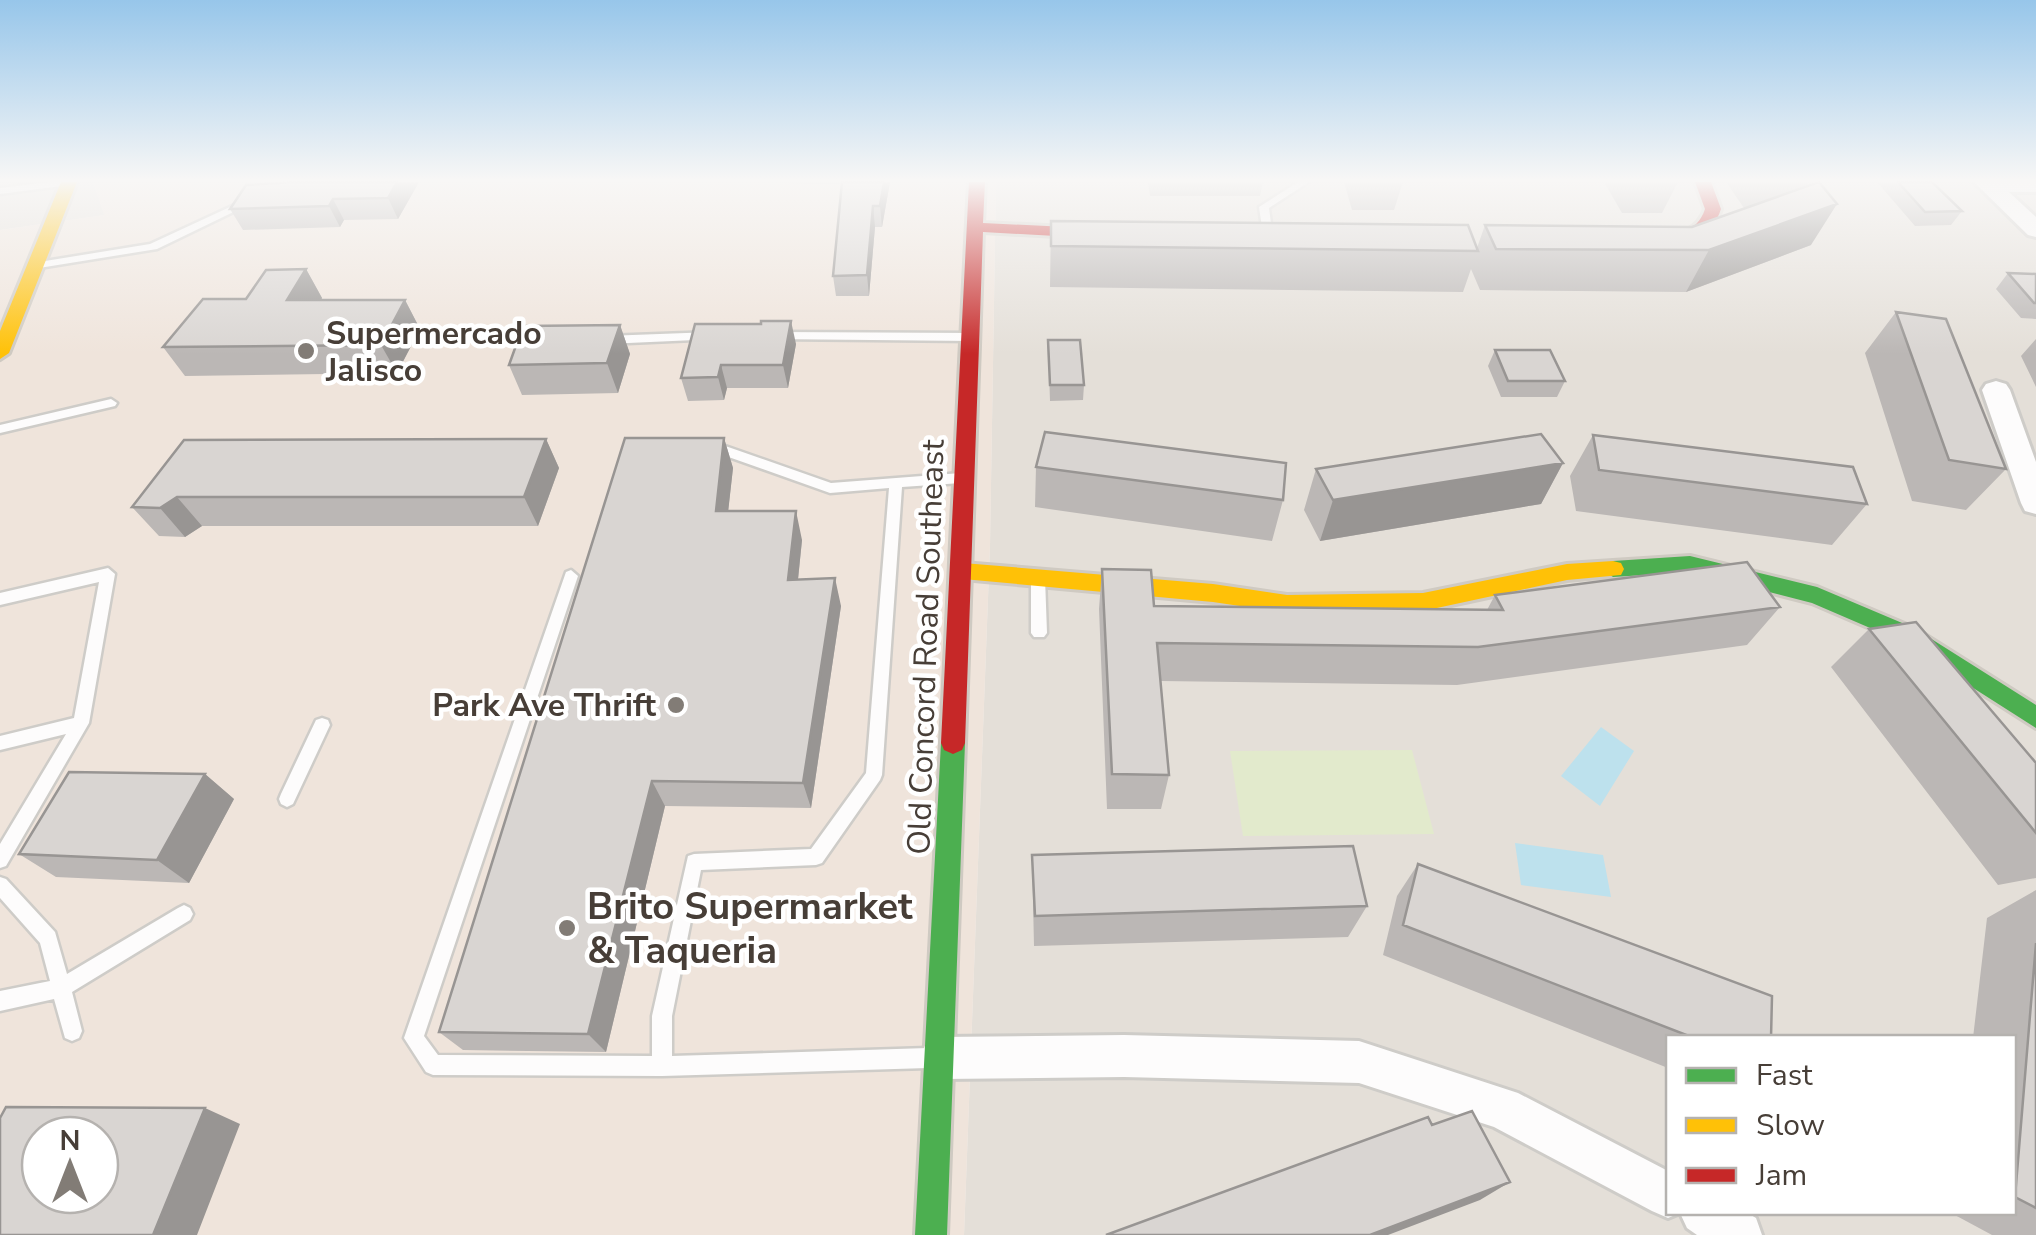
<svg xmlns="http://www.w3.org/2000/svg" width="2036" height="1235" font-family="'Nunito Sans',sans-serif">
<style>
.residential{fill:#e4dfd8;fill-rule:evenodd}
.commercial{fill:#efe4db;fill-rule:evenodd}
.green{fill:#e2eacc}
.water{fill:#bde1ed}
.lines{fill:none;stroke-linecap:round;stroke-linejoin:round}
.lane-casing{stroke:#ceccc8;stroke-width:5}
.street-casing{stroke:#ceccc8;stroke-width:6}
.fast-casing{stroke:#cfcac2;stroke-width:6}
.slow-casing{stroke:#cfcac2;stroke-width:6}
.jam-casing{stroke:#cfcac2;stroke-width:6}
.lane{fill:#fdfcfc;fill-rule:evenodd}
.street{fill:#fdfcfc;fill-rule:evenodd}
.fast{fill:#4caf50;fill-rule:evenodd}
.slow{fill:#ffc107;fill-rule:evenodd}
.jam{fill:#c62828;fill-rule:evenodd}
.wall{fill:#bbb7b5}
.shaded-wall{fill:#989593}
.building{fill:#d9d5d2;stroke:#989593;stroke-width:2.5;fill-rule:evenodd}
.poi-dot{fill:#827c76;stroke:#fff;stroke-width:4}
.labels{text-anchor:middle;dominant-baseline:central;stroke-width:9;stroke-linejoin:round;paint-order:stroke}
.poi-label{font-size:32px;font-weight:bold;fill:#473e37;stroke:#fff;text-anchor:start}
.street-label{font-size:32px;fill:#473e37;stroke:#fff}
.near-poi-label{font-size:38px;font-weight:bold;fill:#473e37;stroke:#fff;text-anchor:start}
</style>
<rect width="100%" height="100%" fill="#f0eeeb"/>
<path class="residential" d="M0 182H93L105 215 0 230Z
M996 182H2036V1235H964L990 545ZM1668 1038H2014V1212H1668Z"/>
<path class="commercial" d="M93 182H996L990 545 964 1235H0V230L104 215ZM40 1135H100V1195H40Z"/>
<path class="green" d="M1412 750 1434 834 1243 836 1230 751Z"/>
<path class="water" d="M1601 727 1634 751 1600 806 1561 776Z
M1515 843 1603 855 1611 897 1521 885Z"/>
<g class="lines">
<g class="lane-casing">
<path id="lane" d="M49 182H74L69 185 0 194V188Z
M1298 182H1309L1269 208 1273 239 1264 241 1259 207Z
M245 200 254 202 157 249 39 268 33 265 39 262 150 244Z
M713 332 719 336 717 339 606 344 600 340 606 336Z
M776 332 972 333 978 337 972 341 772 339 770 336Z
M111 399 117 403 115 406 0 433V425Z
M711 441 831 483 961 473 968 478 961 483 902 487 882 775 880 780 822 863 816 865 701 870 672 1016V1056L928 1048 935 1051 938 1058 935 1065 928 1068 662 1076 433 1075 426 1072 404 1038 566 572 571 570 578 576 424 1036 438 1055 652 1056V1016L688 856 694 854 811 849 866 773 889 488 830 493 706 449 704 446Z
M108 568 115 574 89 723 6 866 0 868V844L66 734 0 750V736L74 718 99 582 0 605V593Z
M1038 572 1045 578 1047 633 1044 637H1034L1031 633V578Z
M322 718 328 720 330 725 293 804 287 807 281 804 279 799 281 794 316 720Z
M0 877 6 879 55 932 67 974 178 908 184 905 190 908 193 914 190 920 72 992 82 1031 79 1038 72 1041 65 1038 54 999 0 1011V991L50 981 40 943 0 898Z"/>
</g>
<g class="street-casing">
<path id="street" d="M1974 182H2036V192H2009L2036 217V237L2028 235Z
M1996 381 2006 384 2010 390 2036 462V514L2025 511 2021 503 1982 390 1986 384Z
M1124 1035 1359 1041 1518 1093 1668 1171V1212H1746L1756 1218 1762 1235H1697L1687 1228 1680 1213 1668 1218 1652 1211 1494 1127 1359 1083 1124 1077 941 1079 926 1073 920 1058 926 1043 941 1037Z"/>
</g>
<g class="fast-casing">
<path id="fast" d="M1690 556 1817 587 1914 628 2036 705V728L1898 640 1812 603 1690 572 1613 577 1602 569 1613 561Z
M953 732 962 736 965 743 947 1235H915L941 743 944 736Z"/>
</g>
<g class="slow-casing">
<path id="slow" d="M61 182H77L9 353 0 359V331Z
M1613 561 1621 563 1624 569 1621 575 1567 580 1423 611 1287 613 1213 602 963 579 952 571 963 563 1213 584 1287 595 1423 593 1567 564Z"/>
</g>
<g class="jam-casing">
<path id="jam" d="M969 182H985L983 223 1109 229 1117 234 1109 239 983 232 965 743 962 750 953 754 944 750 941 743Z
M1695 182H1711L1721 209C1712 238 1680 250 1651 247V239C1674 235 1697 234 1705 209Z"/>
</g>
<use href="#lane" class="lane"/>
<use href="#street" class="street"/>
<use href="#fast" class="fast"/>
<use href="#slow" class="slow"/>
<use href="#jam" class="jam"/>
</g>
<path class="wall" d="M264 182H419L398 219 344 220 340 227 243 230 230 209 265 184Z
M780 182H890L882 227H875L869 296H836L833 276 842 184 780 183Z
M1148 182H1263L1260 196H1150Z
M1344 182H1403L1394 210H1352Z
M1604 182H1678L1662 213H1622Z
M1726 182H1809L1806 186 1811 245 1686 292 1480 290 1471 269 1463 292 1050 287 1051 221 1477 248 1485 225 1692 227 1744 208Z
M1877 182H1936L1934 184 1962 211 1951 225 1915 226Z
M306 269 322 298 321 300H405L420 329 397 373 185 376 163 347 246 299Z
M2008 273 2036 274V319L2021 318 1996 289Z
M1896 312 2006 469 1966 510 1912 501 1865 353Z
M695 324 796 344 788 388H727L724 400 688 401 681 378Z
M620 325 630 354 618 393 522 395 509 365Z
M2036 339V387L2021 356Z
M1048 340 1084 385 1083 400 1050 401Z
M1495 350 1565 381 1557 397H1501L1488 366Z
M1593 435 1867 504 1832 545 1576 511 1570 476Z
M724 438 733 468 728 511 802 540 798 580 841 606 811 808 665 806 606 1052 463 1050 439 1032Z
M546 439 559 468 538 526H202L185 537 159 536 132 507 184 440Z
M1563 463 1541 504 1320 541 1304 510 1316 469Z
M1036 467 1283 500 1272 541 1035 507Z
M1102 569 1154 606 1487 610 1495 595 1780 607 1747 645 1457 685 1161 681 1169 775 1161 809H1107L1099 609Z
M1869 629 2036 763V878L1998 885 1831 667Z
M205 774 234 799 189 883 56 877 19 854Z
M1032 855 1367 906 1348 937 1034 946Z
M1418 864 1771 1038H1668V1068L1383 955 1397 896Z
M2036 890V1235H1992L1953 1214V1212H2014V1038H1973L1987 918Z"/>
<path class="shaded-wall" d="M397 182H419L398 219 388 198Z
M884 182H890L882 227 880 206Z
M333 199 344 220 340 227 329 206Z
M1837 204 1811 245 1686 292 1709 250Z
M873 206 875 227 869 296 867 275Z
M306 269 322 298 304 328 287 300Z
M405 300 420 329 397 373 381 345Z
M791 321 796 344 788 388 783 365Z
M620 325 630 354 618 393 607 363Z
M721 365 727 388 724 400 718 377Z
M724 438 733 468 725 540 716 511Z
M546 439 559 468 538 526 524 497Z
M1563 463 1541 504 1320 541 1333 500Z
M177 497 202 526 185 537 160 508Z
M796 511 802 540 795 608 788 580Z
M835 578 841 606 811 808 803 783Z
M205 774 234 799 189 883 157 860Z
M652 781 665 806 606 1052 588 1034Z
M205 1108 240 1124 197 1235H153Z
M1510 1182 1480 1200 1388 1235H1370Z"/>
<path class="building" d="M295 182H397L388 198 333 199 329 206 230 209 246 185Z
M842 182H884L880 206H873L867 275 833 276Z
M1819 182 1837 204 1709 250 1496 249 1485 225 1692 227Z
M1898 182H1932L1962 211 1925 212Z
M1051 221 1468 225 1478 251 1051 246Z
M306 269 287 300H405L381 345 163 347 203 299H246L266 270Z
M2008 273 2036 274V303H2034Z
M1896 312 1946 319 2006 469 1949 460Z
M761 321H791L783 365H721L718 377 681 378 695 324H761Z
M620 325 607 363 509 365 523 326Z
M1048 340H1080L1084 385H1050Z
M1495 350H1550L1565 381H1508Z
M1045 432 1286 463 1283 500 1036 467Z
M1541 434 1563 463 1333 500 1316 469Z
M1593 435 1853 467 1867 504 1599 470Z
M625 438H724L716 511H796L788 580 835 578 803 783 652 781 588 1034 439 1032Z
M546 439 524 497H177L160 508 132 507 184 440Z
M1747 562 1780 607 1478 647 1157 643 1169 775 1112 774 1102 569 1151 570 1154 606 1503 610 1495 595Z
M1916 622 2036 763V833L1869 629Z
M69 772 205 774 157 860 19 854Z
M1353 846 1367 906 1035 916 1032 855Z
M1418 864 1772 996 1771 1038H1694L1403 925Z
M2036 943V1208L2015 1197Z
M6 1107 205 1108 153 1235H0V1118ZM40 1135H100V1195H40Z
M1472 1111 1510 1182 1370 1235H1106L1428 1117 1432 1125Z"/>
<linearGradient id="sky" x2="0" y2="1"><stop stop-color="#97c6ea"/><stop offset="0.51" stop-color="#f8f7f6"/><stop offset="1" stop-color="#f8f7f6" stop-opacity="0"/></linearGradient>
<rect width="2036" height="354" fill="url(#sky)"/>
<g class="poi-dot">
<circle cx="306" cy="351" r="10"/>
<circle cx="676" cy="705" r="10"/>
<circle cx="567" cy="928" r="10"/>
</g>
<g class="labels">
<g class="poi-label">
<text x="326" y="333">Supermercado<tspan x="326" dy="37">Jalisco</tspan></text>
<text x="656" y="705" text-anchor="end">Park Ave Thrift</text>
</g>
<g class="street-label">
<text transform="translate(926 647) rotate(-88)">Old Concord Road Southeast</text>
</g>
<g class="near-poi-label">
<text x="587" y="906">Brito Supermarket<tspan x="587" dy="44">&amp; Taqueria</tspan></text>
</g>
</g>
<rect x="1666" y="1035" width="350" height="180" fill="#ffffff" stroke="#b5b2af" stroke-width="2.5"/>
<rect x="1686" y="1068" width="50" height="15" fill="#4caf50" stroke="#b5b2af" stroke-width="2.5"/>
<text x="1756" y="1085" font-size="30" fill="#473e37">Fast</text>
<rect x="1686" y="1118" width="50" height="15" fill="#ffc107" stroke="#b5b2af" stroke-width="2.5"/>
<text x="1756" y="1135" font-size="30" fill="#473e37">Slow</text>
<rect x="1686" y="1168" width="50" height="15" fill="#c62828" stroke="#b5b2af" stroke-width="2.5"/>
<text x="1756" y="1185" font-size="30" fill="#473e37">Jam</text>
<g transform="translate(70 1165)"><circle r="48" fill="#ffffff" stroke="#b5b2af" stroke-width="2.5"/>
<path d="M0-8L18 38L0 25L-18 38Z" fill="#827c76"/>
<text y="-15" font-size="28" font-weight="bold" text-anchor="middle" fill="#473e37">N</text>
</g>
</svg>
